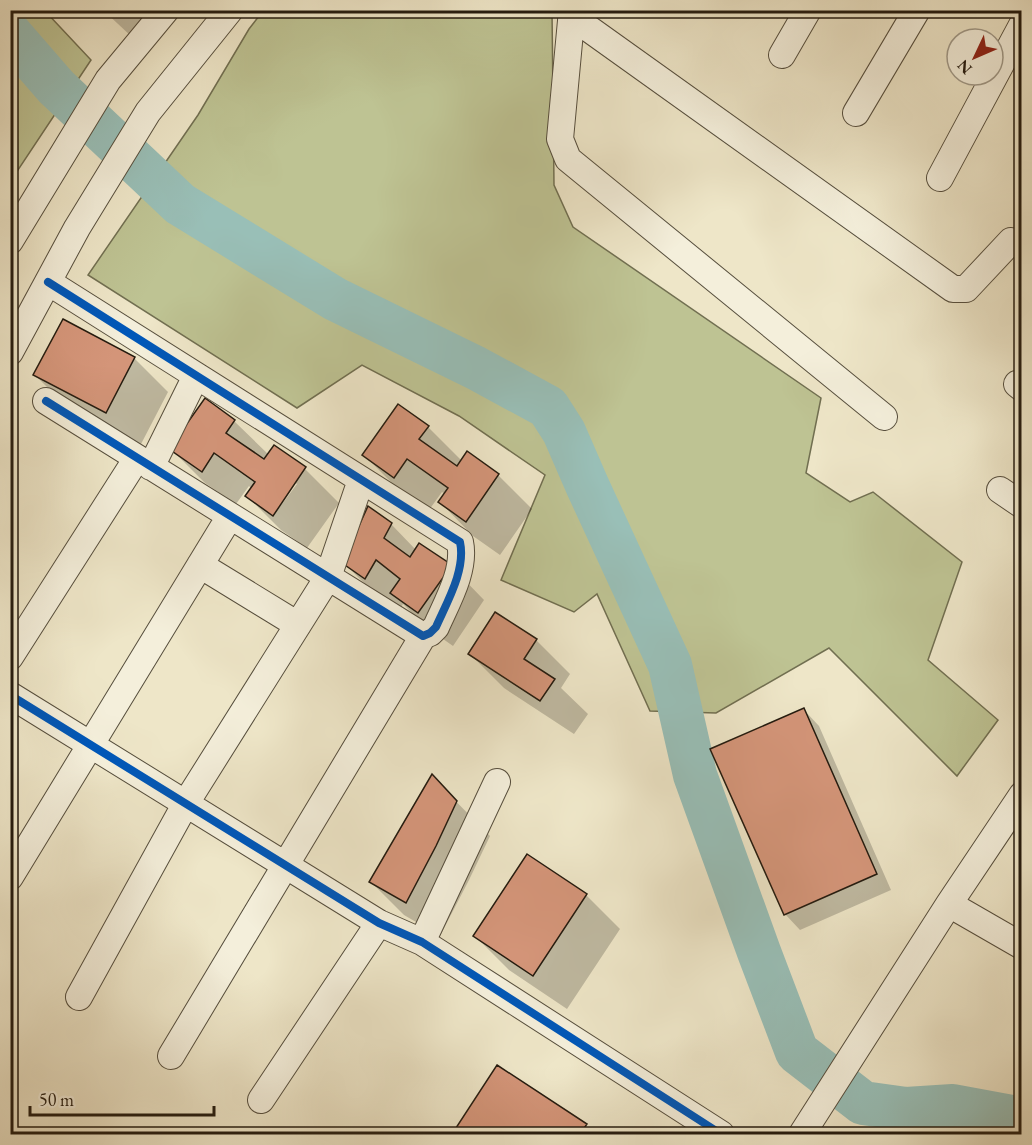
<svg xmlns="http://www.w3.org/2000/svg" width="1032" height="1145" font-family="'EB Garamond',serif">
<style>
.green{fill:#bec393;stroke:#716f51;stroke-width:1.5}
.shadow{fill:#0003;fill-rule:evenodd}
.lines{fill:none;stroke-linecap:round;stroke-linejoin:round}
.river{stroke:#99bfb7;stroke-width:44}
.building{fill:#d49579;stroke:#241b0f;stroke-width:1.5}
.minor-casing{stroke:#564e3d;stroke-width:28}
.minor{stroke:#f4efdb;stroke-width:26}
.cycleway-casing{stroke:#f4efdb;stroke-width:11}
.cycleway{stroke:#0057b8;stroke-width:8}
</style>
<rect width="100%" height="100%" fill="#eee6c8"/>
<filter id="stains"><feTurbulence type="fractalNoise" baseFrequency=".00333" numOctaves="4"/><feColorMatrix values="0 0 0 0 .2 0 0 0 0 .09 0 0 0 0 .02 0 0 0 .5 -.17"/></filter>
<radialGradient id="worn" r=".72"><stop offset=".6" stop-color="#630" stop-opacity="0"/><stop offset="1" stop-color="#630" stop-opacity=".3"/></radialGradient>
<path class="green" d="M10 11H45L91 60 18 170 10 164Z
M263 11H552L554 185 573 227 821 398 806 473 850 502 873 492 962 562 928 660 998 720 957 776 829 648 716 713 650 711 597 594 574 612 501 580 545 475 459 416 362 365 297 408 88 275 198 115 249 29Z"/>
<path class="shadow" d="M103 10H155L132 37Z
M134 358 168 392 140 446 69 409 35 375Z
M234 421 269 455 274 447 305 469 339 503 307 548 281 530 247 496 252 489 249 486 236 504 205 483 171 449ZM294 482 297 484 279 508 277 506Z
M428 427 462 461 498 475 532 509 500 555 473 536 440 502 445 494 442 492 429 510 398 489 364 455Z
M391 524 416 550 451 566 484 600 453 646 426 627 403 604 399 611 378 597 344 563Z
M536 640 570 674 561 688 588 714 574 734 504 688 470 654Z
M804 710 819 726 891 890 800 930 785 914Z
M432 777 490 836 469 880 440 936 404 915 370 881Z
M586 895 620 929 567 1009 509 970 475 936Z
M497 1068 586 1126 595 1134H454Z"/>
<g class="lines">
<path class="river" d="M10 34 56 87 180 204 335 299 476 368 548 407 564 432 587 485 670 665 695 775 759 952 797 1052 863 1103 906 1109 953 1106 1022 1119"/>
</g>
<path class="building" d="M63 319 135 357 106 413 33 375Z
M205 398 235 420 226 433 264 459 274 445 306 467 273 516 245 496 255 482 214 453 202 472 169 449Z
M398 404 429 426 419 439 457 466 467 451 499 474 466 522 438 502 448 488 407 459 394 478 362 455Z
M368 506 392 523 384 538 410 557 419 543 452 565 418 613 390 593 400 579 376 560 365 579 342 563Z
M495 612 537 639 524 659 555 679 540 701 468 654Z
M804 708 877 874 784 915 710 749Z
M432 774 457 801 436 846 406 903 369 882Z
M527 854 587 894 533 976 473 936Z
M497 1065 587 1124 580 1134H452Z"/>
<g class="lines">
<g class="minor-casing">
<path id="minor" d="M572 10 560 139 568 159 884 417
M571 16 953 289H966L1011 241
M782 55 808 10
M856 113 917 10
M940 178 1022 25
M10 241 108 80 166 10
M10 352 77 228 148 112 230 10
M1017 384 1022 388
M46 401 423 636 430 633 436 627C447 602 466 570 460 542L48 282
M151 467 196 376
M1000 490 1022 505
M200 565 298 625
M10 657 137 458
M10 695 379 923 422 942 721 1134
M10 877 230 516
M949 904 1022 946
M422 942 497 782
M79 997 186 803 328 577 361 480
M171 1056 423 636
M261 1100 379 923
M802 1134 949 904 1022 795"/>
</g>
<use href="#minor" class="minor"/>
<g class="cycleway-casing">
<path id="cycleway" d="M46 401 423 636 430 633 436 627C447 602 466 570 460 542L48 282
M10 695 379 923 422 942 721 1134"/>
</g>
<use href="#cycleway" class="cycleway"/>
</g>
<rect width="1032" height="1145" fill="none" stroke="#eee6c8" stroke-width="36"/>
<rect x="12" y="12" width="1008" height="1121" fill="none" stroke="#241b0f" stroke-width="3"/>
<rect x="18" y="18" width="996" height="1109" fill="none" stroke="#241b0f" stroke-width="1.5"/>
<g transform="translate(975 57) rotate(226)"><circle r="28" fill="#f4efdb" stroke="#a19a89" stroke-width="1.5"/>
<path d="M0-4.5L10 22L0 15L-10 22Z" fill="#8f2418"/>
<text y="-9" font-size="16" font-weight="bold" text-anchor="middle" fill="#241b0f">N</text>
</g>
<path d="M30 1106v9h184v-9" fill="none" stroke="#241b0f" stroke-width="3"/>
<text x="39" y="1106" font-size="18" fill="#241b0f" stroke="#f4efdb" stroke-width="4.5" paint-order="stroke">50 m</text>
<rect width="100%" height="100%" filter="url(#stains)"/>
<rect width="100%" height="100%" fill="url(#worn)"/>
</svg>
